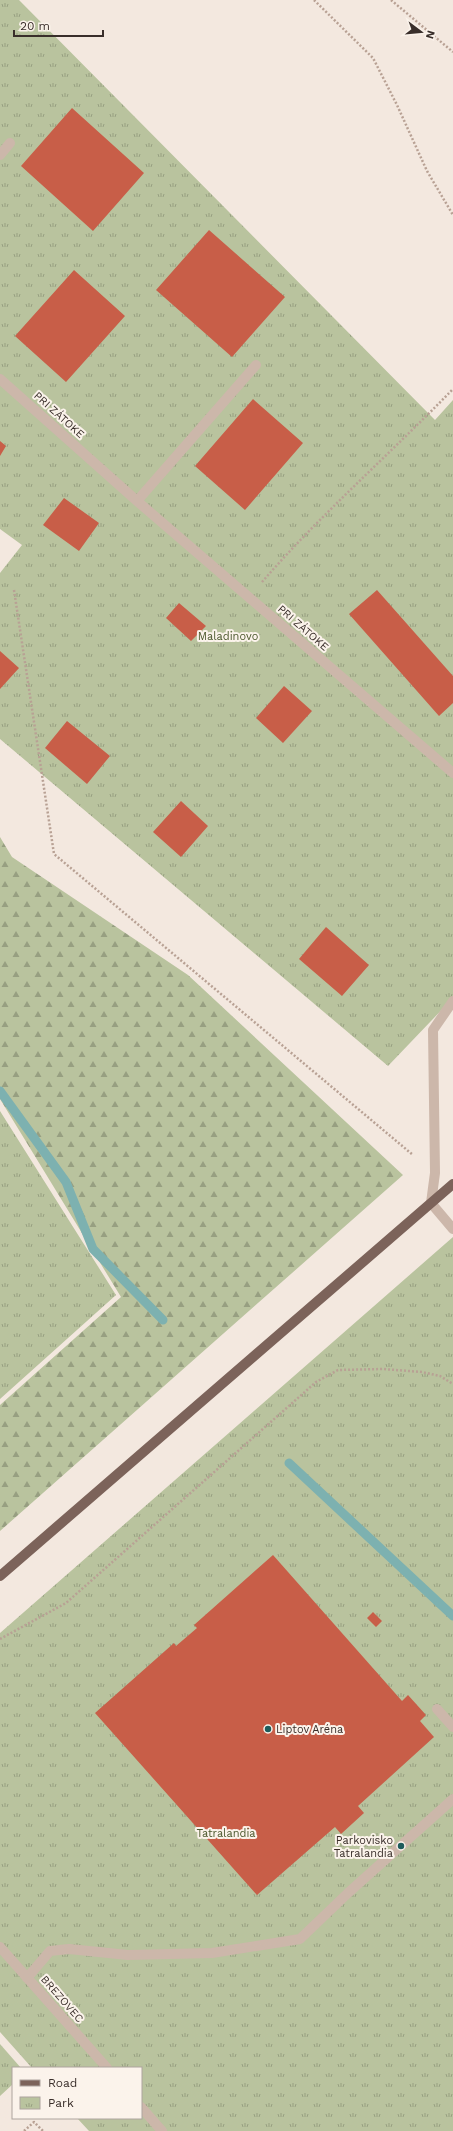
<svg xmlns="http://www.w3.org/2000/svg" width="453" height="2131" font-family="'Work Sans',sans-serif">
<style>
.forest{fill:url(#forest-firs)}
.park{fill:url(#park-tufts)}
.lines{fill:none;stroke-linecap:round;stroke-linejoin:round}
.stream{stroke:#7db1b0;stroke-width:9}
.building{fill:#c85e48}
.path{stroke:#b8a194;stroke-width:2.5;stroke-dasharray:2 2;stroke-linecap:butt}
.minor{stroke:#ccb7aa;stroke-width:10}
.major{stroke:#7c635a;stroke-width:10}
.poi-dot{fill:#1e5c5c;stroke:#fbf3eb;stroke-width:1.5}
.labels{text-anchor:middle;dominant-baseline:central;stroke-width:4;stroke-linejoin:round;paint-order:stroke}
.street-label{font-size:11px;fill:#392e2a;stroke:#fbf3eb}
.park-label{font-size:11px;fill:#4b582d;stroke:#fbf3eb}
.poi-label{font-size:11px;fill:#392e2a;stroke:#fbf3eb;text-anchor:start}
</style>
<defs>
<pattern id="forest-firs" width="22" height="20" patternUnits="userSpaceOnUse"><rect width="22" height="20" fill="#b9c39e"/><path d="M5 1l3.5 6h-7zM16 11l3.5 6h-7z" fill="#979f81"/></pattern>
<pattern id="park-tufts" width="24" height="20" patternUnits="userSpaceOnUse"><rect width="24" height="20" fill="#b9c39e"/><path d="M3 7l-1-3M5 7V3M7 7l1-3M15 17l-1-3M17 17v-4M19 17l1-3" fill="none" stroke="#979f81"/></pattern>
</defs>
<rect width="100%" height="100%" fill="#f3e8df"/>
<path class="forest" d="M0 837 12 857 188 975 403 1175 0 1531V1405L121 1297 0 1099Z"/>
<path class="park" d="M0 0H19L435 420 453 400V998L388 1066 0 739V573L22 545 0 529Z
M0 1111 116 1295 0 1399Z
M453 1237V2131H89L77 2118H141V2068H32L0 2032V1633Z
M0 2044 21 2068H13V2084L0 2096Z"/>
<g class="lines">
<path class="stream" d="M0 1091 66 1182 93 1249 163 1320
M289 1463 453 1616"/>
</g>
<path class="building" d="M72 108 144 173 93 231 21 166Z
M209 230 285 297 232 357 156 290Z
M74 270 125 316 66 382 15 336Z
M253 399 303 443 245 510 195 466Z
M0 441 6 446 0 456Z
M64 498 99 523 79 551 43 525Z
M377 590 453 676V703L439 716 349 614Z
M179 603 206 626 191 641 166 618Z
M0 651 19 668 0 689Z
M284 686 312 711 283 743 256 718Z
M67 721 110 756 87 784 45 748Z
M181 801 208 826 181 857 153 832Z
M326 927 369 965 342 996 299 959Z
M273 1555 402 1701 408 1695 426 1715 420 1721 434 1737 358 1806 364 1813 341 1834 335 1827 257 1895 95 1713 174 1643 176 1646 197 1628 194 1625Z
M373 1612 382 1621 376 1627 367 1618Z"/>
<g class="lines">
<path class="path" d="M314 0 373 58 397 105 427 171 453 215
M391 0 453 52
M262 582C322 513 390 454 453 389
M14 590 54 854 413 1155
M0 1639 66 1603 316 1382 338 1370 383 1369 422 1372 440 1376 453 1384
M24 2131 34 2122 43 2131"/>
<path class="minor" d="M0 155 10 143
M0 379 137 501 453 773
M137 501 256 365
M453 1001 433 1030 435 1173 431 1203 453 1229
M437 1709 453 1727
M0 1947 107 2068
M27 1978 50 1951 69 1949 128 1955 212 1953 300 1939 348 1893 453 1799
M141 2107 162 2131"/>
<path class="major" d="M0 1576 453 1184"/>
</g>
<g class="poi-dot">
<circle cx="268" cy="1729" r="4"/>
<circle cx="401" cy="1846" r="4"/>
</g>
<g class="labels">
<g class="street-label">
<text transform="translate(59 415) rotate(42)">PRI ZÁTOKE</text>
<text transform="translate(303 628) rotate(41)">PRI ZÁTOKE</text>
<text transform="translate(62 1999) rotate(49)">BREZOVEC</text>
</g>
<g class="park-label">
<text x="228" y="636">Maladinovo</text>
<text x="226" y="1833">Tatralandia</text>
</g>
<g class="poi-label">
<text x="276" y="1729">Liptov Aréna</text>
<text x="393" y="1840" text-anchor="end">Parkovisko<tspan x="393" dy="13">Tatralandia</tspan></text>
</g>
</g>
<rect x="12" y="2067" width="130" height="52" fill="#fbf3eb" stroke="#ada49e"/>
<rect x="20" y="2080" width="20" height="6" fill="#7c635a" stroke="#ada49e"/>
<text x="48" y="2087" font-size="12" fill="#392e2a">Road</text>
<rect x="20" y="2097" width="20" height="12" fill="url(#park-tufts)" stroke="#ada49e"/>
<text x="48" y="2107" font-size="12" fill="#392e2a">Park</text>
<g transform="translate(421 32) rotate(106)" stroke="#fbf3eb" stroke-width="3" paint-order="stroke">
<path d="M0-3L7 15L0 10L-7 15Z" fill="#392e2a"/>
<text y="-6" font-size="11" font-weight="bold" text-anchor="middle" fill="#392e2a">N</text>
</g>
<path d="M14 30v6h89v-6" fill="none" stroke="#392e2a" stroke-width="2"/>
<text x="20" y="30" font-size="12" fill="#392e2a" stroke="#fbf3eb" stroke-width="3" paint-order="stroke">20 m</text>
</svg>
